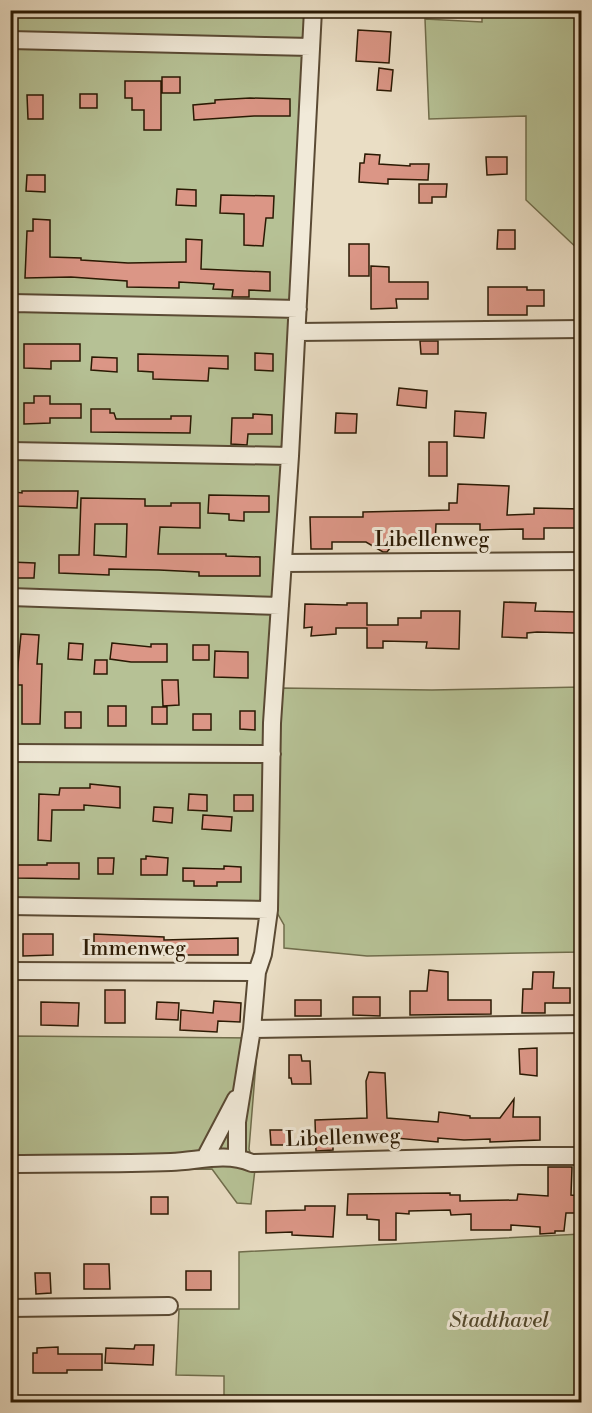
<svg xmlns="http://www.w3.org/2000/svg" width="592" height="1413" font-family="'Libre Bodoni',serif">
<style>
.green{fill:#b6c195;stroke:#706d4c;stroke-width:1.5}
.building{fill:#db9686;stroke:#2a1903;stroke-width:1.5;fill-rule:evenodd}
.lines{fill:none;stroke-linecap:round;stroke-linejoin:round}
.minor-casing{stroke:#5a4a34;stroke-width:20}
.minor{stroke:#f1ead9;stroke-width:16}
.labels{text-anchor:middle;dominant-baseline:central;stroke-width:6;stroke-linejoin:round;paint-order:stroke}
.street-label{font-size:21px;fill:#2a1903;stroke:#f1ead9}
.park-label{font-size:21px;font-style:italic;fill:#544b2f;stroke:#f1ead9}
</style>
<rect width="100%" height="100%" fill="#eadec5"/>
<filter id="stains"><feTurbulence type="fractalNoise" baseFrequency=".00333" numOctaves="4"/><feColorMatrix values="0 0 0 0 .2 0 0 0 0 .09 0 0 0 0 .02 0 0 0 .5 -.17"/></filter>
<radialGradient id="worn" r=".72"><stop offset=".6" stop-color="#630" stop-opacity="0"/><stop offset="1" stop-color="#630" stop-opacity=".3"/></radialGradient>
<path class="green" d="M11 11H307L261 904 11 903Z
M482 11H581V252L526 200V116L429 119 425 19 482 22Z
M581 687V952L367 956 284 948V925L275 909 281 688 432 690Z
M11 1036 258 1038 249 1149 255 1169 251 1204 237 1203 212 1169 11 1170Z
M581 1234V1402H224V1376L176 1375 179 1309H239V1252Z"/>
<path class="building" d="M358 30 391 32 389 63 356 61Z
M379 68 393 70 391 91 377 90Z
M162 77H180V93H162Z
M125 81H161V130H144V110H132V98H125Z
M80 94H97V108H80Z
M27 95H43V119H28Z
M250 98 290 99V116H254L194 120 193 105 215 103V100Z
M365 154 380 155 379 164 410 166V164H429L428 180 388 179V184L359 182 360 163H364Z
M486 157H507V174L487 175Z
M27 175H45V192L26 191Z
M419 184H447L446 197H432V203H419Z
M177 189 196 190V206L176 205Z
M221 195 274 196 273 218H266L263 246 244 245V214L220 213Z
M33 219 50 220V257L81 258V260L128 263 184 262H186V239L202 240 201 269 270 272V291L249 290V297H232L233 290 213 289 214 284 179 282V288L127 287V281L71 277 25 278 27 231H33Z
M498 230H515V249H497Z
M349 244H369V276H349Z
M371 266 389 267V282H428V299H396L397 308 371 309Z
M488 287H527V290H544V306H527V315H488Z
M420 341H438V354H421Z
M24 344H80V361H51V369L24 368Z
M255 353 273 354V371L255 370Z
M138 354 228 356V369L209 368 208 381 153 379V372L138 371Z
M92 357 117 358V372L91 370Z
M399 388 427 391 426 408 397 405Z
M34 396H50V404H81V418H50V423L24 424V403H34Z
M91 409H110V413H114L116 419H171V416H191L190 433 91 432Z
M455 411 486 413 484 438 454 436Z
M336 413 357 414 356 433H335Z
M253 414 272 415V434H248L247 445 231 444 232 418H253Z
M429 442H447V476H429Z
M458 484 509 486 507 515 534 514V508L582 509V528H544V539H523V529L480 530V524H436L435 546 394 543 387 552H383L366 542H332V549H311L310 517H363V512L449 510V503H457Z
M22 491H78L77 508 15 506V492L22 493Z
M209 495 269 496V512H244V521L229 520V514L208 513Z
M81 498 145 499V506H171V503H200V528L160 527 158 554H226V556L260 557V576H199V572L159 570 109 569V575L59 573V555H79ZM95 524H127L126 557 94 555Z
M10 562 35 563 34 578H10Z
M504 602 536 603 535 611 576 612 575 633 537 632 527 633V638L502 637Z
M347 603H367V625H398V618H421V611H460L459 649 426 648 427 642 383 641V648H367V628H336V634L311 636 312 627 304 628 305 604 347 605Z
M21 634 39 635 37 664H42L40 724H22V685H16Z
M69 643 83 644 82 660 68 659Z
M112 643 151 647V644H167V662H131L110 659Z
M193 645H209V660H193Z
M215 651 248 652V678L214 677Z
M95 660H107V674H94Z
M162 680H178L179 705 163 706Z
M108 706H126V726H108Z
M152 707H167V724H152Z
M240 711H255V730L240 729Z
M65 712H81V728H65Z
M193 714H211V730H193Z
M90 784 120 787V808L84 805V810H52L51 841 38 840 39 794 59 795 60 788H90Z
M189 794 207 795V811L188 810Z
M234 795H253V811H234Z
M154 807 173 808 172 823 153 821Z
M203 815 232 817 231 831 202 829Z
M146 856 168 858 167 875H141V859H146Z
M98 858H114L113 874H98Z
M47 863H79V879L17 878V865H47Z
M224 866 241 867V882H217V886H194V881H183V868L224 869Z
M23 934H53V955L23 956Z
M94 934 164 937V940L238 938V955H94Z
M429 970 448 972V1000H491V1014L410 1015V991H427Z
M533 972H554L553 988H570V1003H545V1013H522L523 989H532Z
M105 990H125V1023H105Z
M353 997H380V1016L353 1015Z
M295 1000H321V1016H295Z
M214 1001 241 1003 240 1022 218 1021 217 1032 180 1030 181 1010 213 1013Z
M41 1002 79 1003 78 1026 41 1025Z
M157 1002 179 1003 178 1020 156 1019Z
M537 1048V1076L520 1074 519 1049Z
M289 1055H301L302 1061H310L311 1084H292L291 1078H289Z
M369 1072 385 1073 387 1118 438 1122 439 1112 470 1116V1118H500L514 1099 513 1117H540V1140L490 1142V1139L464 1140 438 1138V1142L396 1138V1142H333V1150L316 1151 315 1120 367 1118 366 1081Z
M270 1130H290V1145H271Z
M548 1167H572L571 1195 582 1196V1213H566L564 1231H555V1233L540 1234V1227L511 1225V1230H471V1214L451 1215 450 1210 409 1211V1214L396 1213V1240H379V1220L367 1219V1215H347L348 1194 450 1193V1195H460V1201L517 1200 518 1194 548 1196Z
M151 1197H168V1214H151Z
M305 1206H335L333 1237 292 1235V1232L266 1233V1211L305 1210Z
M84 1264H109L110 1289H84Z
M186 1271H211V1290H186Z
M35 1273H50L51 1293 36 1294Z
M135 1345H154L153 1365 105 1363 106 1348 134 1349Z
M58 1347V1354H102V1370H67V1373H33V1353H37V1348Z"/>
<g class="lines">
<g class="minor-casing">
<path id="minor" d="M10 40 311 47
M10 305 12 303 298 309
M298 332 582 329
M10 451 290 456
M283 563 582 561
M10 597 280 606
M10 753 272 754
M10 906 269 910
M10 971 257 972
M252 1029 582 1024
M237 1157V1122L252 1029 257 972 263 954 269 910 272 723 290 456 313 10
M205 1158 236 1099
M10 1164C64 1163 118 1164 171 1162 199 1161 225 1152 252 1163L522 1156H582
M10 1308 169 1306"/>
</g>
<use href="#minor" class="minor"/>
</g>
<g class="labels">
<g class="street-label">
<text x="432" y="540">Libellenweg</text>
<text x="134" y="949">Immenweg</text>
<text transform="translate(343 1138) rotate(-2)">Libellenweg</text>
</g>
<g class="park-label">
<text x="499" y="1321">Stadthavel</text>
</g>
</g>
<rect width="592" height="1413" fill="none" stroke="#eadec5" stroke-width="36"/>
<rect x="12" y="12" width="568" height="1389" fill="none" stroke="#2a1903" stroke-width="3"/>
<rect x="18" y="18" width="556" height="1377" fill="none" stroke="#2a1903" stroke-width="1.5"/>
<rect width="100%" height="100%" filter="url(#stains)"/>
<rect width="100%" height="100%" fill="url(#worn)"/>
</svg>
